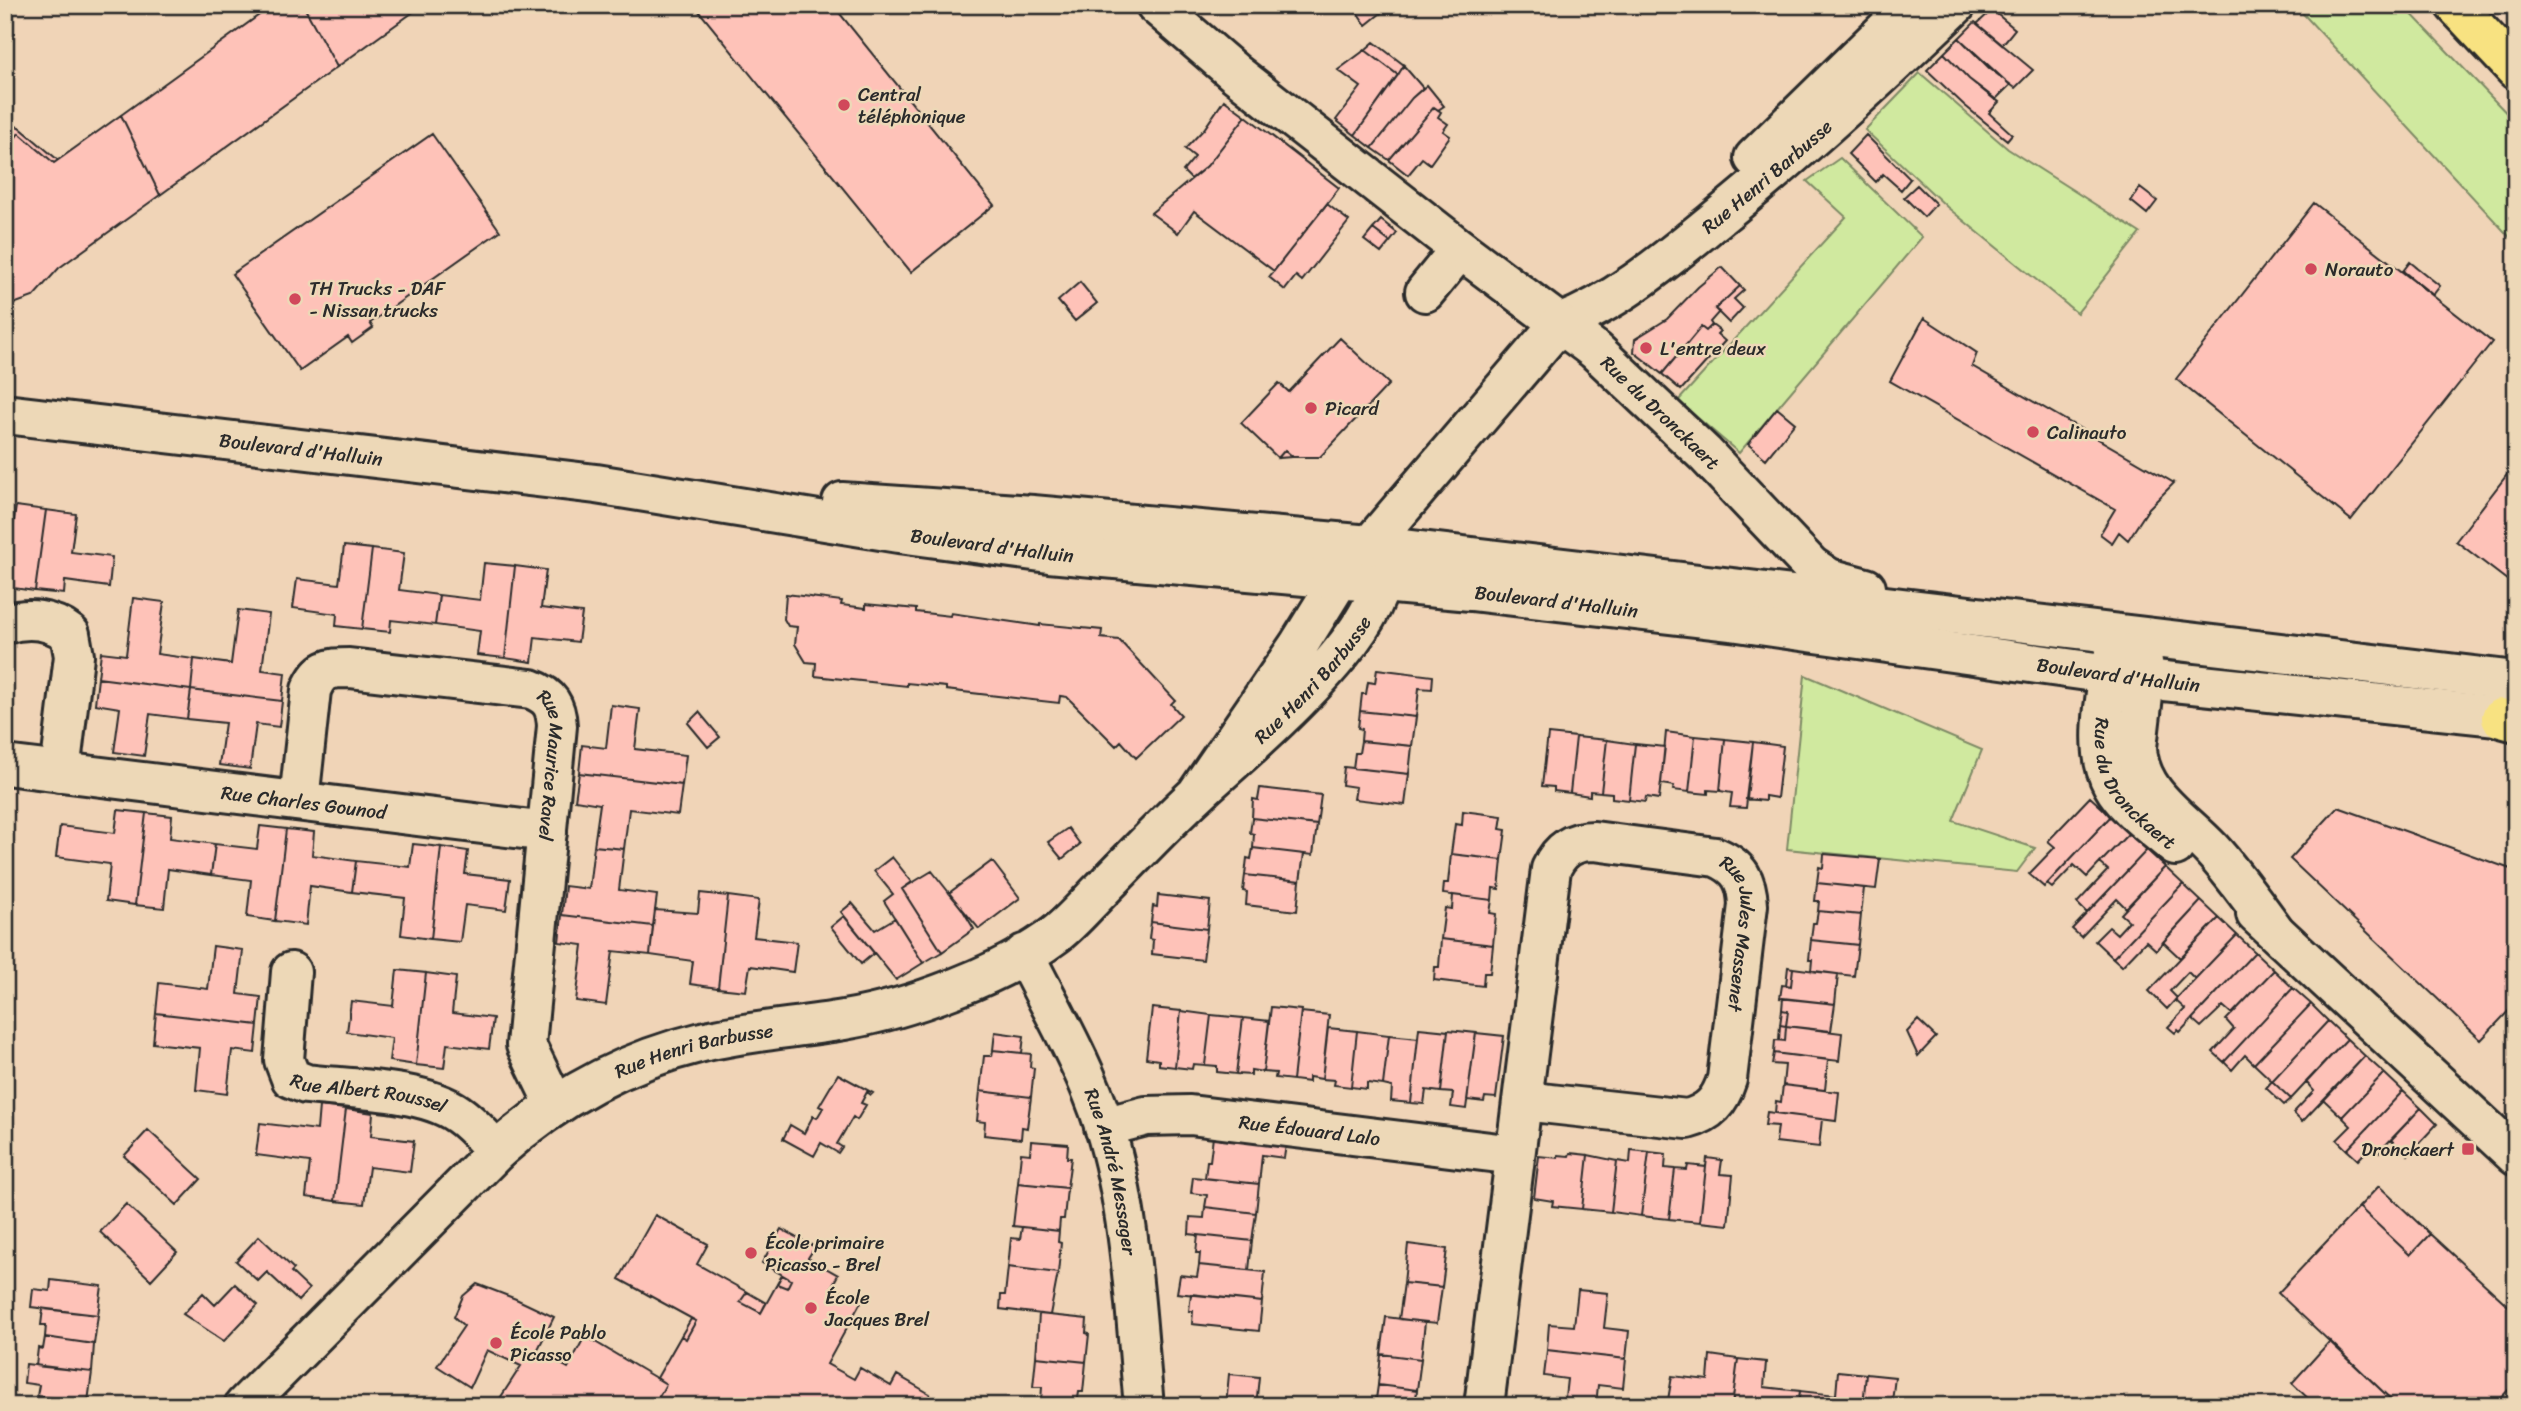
<svg xmlns="http://www.w3.org/2000/svg" width="2521" height="1411" font-family="Sriracha,sans-serif">
<style>
.green{fill:#d0e99f;stroke:#7e8a65;stroke-width:2}
.building{fill:#fec2b8;stroke:#2b2b2b;stroke-width:2}
.lines{fill:none;stroke-linecap:round;stroke-linejoin:round}
.minor-casing{stroke:#2b2b2b;stroke-width:44}
.tertiary-casing{stroke:#2b2b2b;stroke-width:44}
.secondary-casing{stroke:#2b2b2b;stroke-width:44}
.motorway-casing{stroke:#2b2b2b;stroke-width:44}
.minor{stroke:#edd8b7;stroke-width:38}
.tertiary{stroke:#edd8b7;stroke-width:38}
.secondary{stroke:#edd8b7;stroke-width:38}
.motorway{stroke:#f8e281;stroke-width:38}
.poi-dot{fill:#d1495b;stroke:#edd8b7;stroke-width:2.5}
.labels{text-anchor:middle;dominant-baseline:central;stroke-width:5;stroke-linejoin:round;paint-order:stroke}
.poi-label{font-size:19px;fill:#2b2b2b;stroke:#edd8b7;text-anchor:start}
.street-label{font-size:19px;fill:#2b2b2b;stroke:#edd8b7}
</style>
<rect width="100%" height="100%" fill="#f0d4b7"/>
<filter id="ink" filterUnits="userSpaceOnUse"><feTurbulence type="fractalNoise" baseFrequency=".0143" numOctaves="2"/><feDisplacementMap in="SourceGraphic" scale="14" xChannelSelector="R" yChannelSelector="G"/><feConvolveMatrix kernelMatrix="1 2 1 2 8 2 1 2 1" color-interpolation-filters="sRGB"/></filter>
<g filter="url(#ink)">
<path class="green" d="M2295 5H2403L2516 123V244Z
M1920 73 2008 149 2140 233 2077 313 1947 207 1865 130Z
M1840 158 1922 237 1739 453 1678 401 1846 217 1807 181Z
M1805 675 1982 750 1953 821 2035 848 2017 872 1787 849Z"/>
<path class="building" d="M273 5H303L337 67 160 195 121 115Z
M303 5H423L337 67Z
M694 5H833L994 205 911 272Z
M1352 5H1391L1366 25Z
M1992 10 2015 29 2002 45 1977 24Z
M1975 22 2033 70 2015 88 1989 68 1959 38Z
M1959 38 2010 85 1995 100 1969 79 1944 53Z
M1374 42 1404 65 1398 75 1365 50Z
M1365 50 1398 75 1355 135 1336 120 1361 87 1338 70Z
M1944 53 1969 79 1999 102 1989 113 2012 134 2007 140 1964 105 1927 70Z
M1404 66 1423 88 1412 98 1372 148 1355 135Z
M1427 85 1444 106 1438 110 1434 107 1389 160 1372 148 1412 98Z
M1224 100 1246 116 1207 166 1191 179 1183 171 1195 157 1185 149 1204 129Z
M1434 107 1441 112 1438 117 1448 124 1443 131 1450 136 1430 164 1422 158 1408 175 1389 160Z
M121 115 160 195 59 268 33 297 5 307V132L16 137 19 133 54 163Z
M1246 116 1339 188 1274 271 1194 211 1178 233 1151 213 1207 166Z
M5 124 19 127 58 160 54 163 19 133 16 137 5 132Z
M432 134 500 231 370 323 373 328 352 343 348 337 300 371 232 274Z
M1866 135 1910 179 1901 190 1883 174 1876 182 1848 154Z
M1917 185 1936 204 1924 217 1904 197Z
M2140 188 2157 201 2147 214 2131 201Z
M2314 203 2492 342 2351 520 2176 379Z
M1327 204 1349 221 1302 281 1296 276 1285 290 1269 277Z
M1381 220 1397 233 1390 242 1373 229Z
M1373 229 1390 242 1381 253 1364 240Z
M2410 262 2440 286 2433 295 2403 271Z
M1722 267 1740 286 1715 309 1719 312 1710 322 1712 325 1706 331 1701 327 1662 374 1634 352 1635 339 1667 319 1698 287Z
M1080 282 1097 303 1075 321 1058 301Z
M1740 286 1744 290 1734 299 1743 308 1729 323 1715 309Z
M1924 318 1977 353 1972 366 2174 483 2149 508 2128 540 2119 532 2112 543 2100 534 2115 509 1890 381Z
M1712 325 1720 331 1717 334 1725 341 1681 390 1662 374 1701 327 1706 331Z
M1340 338 1389 384 1320 457H1293L1285 450 1278 458 1241 423 1279 383 1289 392Z
M1777 408 1795 423 1766 459 1748 444Z
M1285 450 1293 457 1278 458Z
M2516 463V587L2456 541Z
M16 506 46 510 35 591 6 587 8 575H5V544L10 545Z
M46 510 76 514 71 552 112 557 109 587 65 581 64 594 35 591Z
M344 546 372 549 362 629 336 626 337 614 293 608 297 579 339 584Z
M372 549 404 553 399 590 439 595 435 625 391 620 390 632 362 629Z
M484 563 515 566 505 658 477 655 480 631 435 625 439 595 480 600Z
M515 566 546 570 541 608 582 613 578 642 535 637 532 662 505 658Z
M786 594 842 601 841 605 866 608V604L916 609V612L950 616 951 613 1040 626V624L1102 630 1101 638 1119 640 1175 700 1171 704 1181 715 1136 758 1121 741 1116 746 1067 697 1060 696 1059 703 946 690V687L907 683V686L815 676 816 663 806 662 795 644 797 627 788 626 784 619Z
M133 598 164 602 157 654 194 659 191 690 98 678 101 652 126 655Z
M238 610 269 614 262 670 285 673 282 701 191 690 194 659 231 664Z
M1377 669 1433 676 1432 689 1419 688 1416 717 1360 711 1362 694H1366L1368 682 1375 683Z
M98 678 191 690 187 719 150 714 144 756 114 752 120 708 95 704Z
M191 690 282 701 279 727 256 724 250 769 219 765 225 723 187 719Z
M611 705 640 709 635 749 686 755 682 785 579 773 582 745 606 748Z
M1360 711 1416 717 1412 746 1361 741 1362 729 1358 728Z
M699 712 720 737 708 747 688 723Z
M1666 732 1695 736 1689 792 1673 790 1674 786 1661 784Z
M1548 734 1576 737 1570 793 1554 791V787L1542 786Z
M1695 736 1725 739 1720 791 1708 790V794L1689 792Z
M1576 737 1607 740 1601 792 1590 791V796L1570 793Z
M1725 739 1753 742 1746 808 1730 807 1732 793 1720 791Z
M1607 740 1635 744 1629 800 1612 798V793L1601 792Z
M1361 741 1412 746 1409 774 1353 768 1355 753H1359Z
M1753 742 1783 746 1777 798 1765 796V801L1746 799Z
M1635 744 1665 747 1659 799 1646 797 1645 802 1629 800Z
M1344 767 1409 774 1405 805 1354 799 1356 787 1342 785Z
M579 773 682 785 678 815 629 809 624 849 594 846 600 804 575 800Z
M1260 788 1321 795 1317 825 1252 818 1253 799 1258 800Z
M2090 797 2111 816 2044 887 2029 874 2055 847 2048 841Z
M2338 807 2516 871V1003L2481 1040 2290 859Z
M118 810 146 813 135 905 106 901 110 864 56 857 60 826 115 833Z
M1463 811 1502 816 1500 829 1506 830 1502 860 1451 854 1455 824 1462 825Z
M146 813 172 816 170 838 215 844 211 875 168 869 164 908 135 905Z
M2111 816 2129 833 2100 863 2087 877 2074 865 2052 888 2047 884Z
M1252 818 1317 825 1313 855 1253 848 1254 834 1250 833Z
M260 826 286 829 275 921 247 917 251 880 211 875 215 844 257 849Z
M1068 828 1080 844 1062 859 1048 842Z
M286 829 314 832 312 855 356 861 352 892 310 886 306 925 275 921Z
M2129 833 2147 850 2087 913 2077 903 2108 870 2100 863Z
M413 844 441 847 431 939 401 935 405 898 352 892 356 861 410 867Z
M594 846 624 849 619 890 657 895 653 926 562 915 565 886 589 889Z
M441 847 468 851 465 874 510 879 506 910 465 905 460 942 431 939Z
M1253 848 1304 854 1300 881 1245 875 1247 858 1251 859Z
M2147 850 2165 867 2126 908 2117 899 2081 937 2072 929Z
M1451 854 1502 860 1499 889 1493 888 1492 900 1443 894 1444 883H1448Z
M1824 854 1880 859 1876 889 1817 883 1819 867 1823 868Z
M892 857 912 882 902 889 942 952 923 963 884 901 893 894 874 871Z
M992 861 1020 898 979 929 949 893Z
M2165 867 2183 884 2113 958 2095 941 2109 927 2117 934 2129 921 2121 914Z
M932 871 962 909 974 929 942 952 902 889Z
M1245 875 1300 881 1297 911 1246 905 1247 892 1243 891Z
M1817 883 1864 888 1861 915 1818 911 1819 901H1815Z
M2183 884 2201 901 2156 950 2146 941 2122 966 2113 958Z
M700 893 728 896 718 988 690 984 693 961 650 955 655 910 698 913Z
M1158 895 1210 901 1207 929 1151 922 1153 906 1157 907Z
M1453 895 1492 900 1490 913 1496 914 1493 945 1441 939 1445 908 1452 909Z
M728 896 759 900 754 937 797 942 793 972 750 966 746 991 718 988Z
M2201 901 2219 918 2180 958 2163 942Z
M852 903 875 930 895 918 923 963 896 980 841 912Z
M1818 911 1861 915 1858 945 1811 940 1813 923H1816Z
M562 915 653 926 650 955 613 951 606 1005 576 1001 583 945 559 942Z
M844 916 874 953 861 964 831 927Z
M2219 918 2237 935 2195 979 2188 972 2170 991 2177 998 2167 1009 2149 991Z
M1151 922 1207 929 1203 960 1152 954 1153 940 1149 939Z
M2237 935 2255 952 2180 1032 2178 1030 2175 1033 2168 1027 2185 1009 2175 1000Z
M1441 939 1493 945 1490 973H1484L1483 986 1434 980 1435 967H1439Z
M1811 940 1858 945 1854 976 1811 971 1812 960H1809Z
M213 946 243 950 238 994 261 997 258 1025 156 1013 159 983 208 989Z
M2255 952 2274 970 2232 1014 2223 1006 2201 1027 2192 1019Z
M1788 967 1793 968 1791 986 1786 985Z
M1793 968 1838 974 1835 1004 1780 998 1782 985 1791 986Z
M397 970 426 973 416 1065 389 1061 392 1038 347 1032 351 1001 393 1006Z
M2274 970 2293 988 2224 1062 2213 1052 2234 1029 2226 1020Z
M426 973 456 977 452 1013 493 1018 489 1049 447 1044 444 1068 416 1065Z
M2293 988 2311 1004 2254 1064 2245 1055 2232 1070 2224 1062Z
M1783 998 1835 1004 1831 1031 1786 1026 1788 1011 1782 1010Z
M2311 1004 2328 1021 2272 1081 2254 1064Z
M5 1007H9L5 1037Z
M1271 1007 1301 1010 1293 1080 1275 1078 1276 1073 1263 1072Z
M1152 1008 1181 1011 1175 1067 1159 1065V1060L1146 1058Z
M1782 1010 1788 1011 1786 1026 1780 1025Z
M1181 1011 1211 1015 1205 1065 1193 1064 1192 1069 1175 1067Z
M1301 1012 1329 1015 1322 1079 1309 1077V1082L1293 1080Z
M156 1013 258 1025 255 1053 232 1050 227 1094 196 1090 200 1048 153 1043Z
M1211 1015 1243 1018 1236 1074 1217 1072V1066L1205 1065Z
M1243 1018 1269 1021 1263 1072 1251 1070V1075L1236 1074Z
M1918 1020 1936 1037 1918 1056 1907 1032Z
M2328 1021 2347 1039 2291 1099 2272 1081Z
M1780 1025 1786 1026 1785 1041 1779 1040Z
M1786 1026 1842 1033 1839 1061 1774 1053 1775 1040 1785 1041Z
M1328 1028 1357 1031 1351 1087 1334 1085 1335 1080 1322 1079Z
M1419 1028 1448 1031 1441 1092 1426 1090 1424 1104 1411 1103Z
M1448 1030 1476 1033 1466 1109 1451 1107 1453 1093 1441 1092Z
M1357 1031 1389 1035 1383 1085 1367 1083V1089L1351 1087Z
M995 1032 1024 1036 1022 1053 993 1050Z
M1476 1033 1504 1036 1496 1098 1485 1097 1484 1102 1467 1100Z
M1389 1035 1418 1038 1411 1103 1391 1101 1392 1087 1383 1085Z
M2347 1039 2365 1056 2302 1122 2293 1113 2314 1091 2306 1082Z
M993 1050 1031 1054 1030 1067 1034 1068 1031 1097 980 1091 984 1056H992Z
M1774 1053 1828 1060 1825 1090 1783 1085 1785 1065 1772 1064Z
M2365 1056 2384 1073 2342 1117 2324 1100Z
M2384 1073 2403 1091 2347 1150 2337 1140 2351 1126 2342 1117Z
M838 1074 873 1093 871 1095 867 1092 861 1103 866 1105 857 1120 853 1117 837 1144 842 1147 838 1153 821 1143 814 1156 783 1139 790 1125 804 1133 813 1116 817 1118 823 1108 819 1106Z
M2272 1081 2291 1099 2284 1105 2266 1088Z
M1783 1085 1839 1092 1836 1121 1775 1113 1776 1101 1781 1102Z
M980 1091 1031 1097 1027 1128 1022 1127 1021 1139 984 1135 985 1122 977 1121Z
M2403 1091 2421 1108 2379 1152 2372 1145 2358 1160 2347 1150Z
M319 1106 346 1109 335 1201 306 1197 310 1162 256 1155 260 1123 317 1130Z
M2421 1108 2437 1124 2408 1155 2391 1140Z
M346 1109 373 1113 371 1136 414 1141 410 1172 369 1167 364 1204 335 1201Z
M1767 1112 1822 1119 1819 1147 1776 1142 1778 1126 1765 1125Z
M148 1130 201 1179 177 1205 124 1156Z
M1213 1137 1286 1145 1284 1158 1262 1155 1259 1184 1205 1178 1207 1161H1210Z
M1031 1141 1068 1144 1067 1158H1071L1067 1188 1018 1183 1021 1153 1030 1154Z
M1631 1150 1649 1152 1641 1216 1611 1212 1617 1161 1630 1163Z
M1649 1152 1666 1154 1665 1168 1675 1169 1669 1219 1641 1216Z
M1570 1153 1588 1155 1582 1209 1552 1206 1553 1201 1534 1198 1539 1156 1558 1158V1155L1569 1156Z
M1588 1155 1617 1161 1611 1212 1582 1209Z
M1707 1158 1722 1160 1720 1174 1733 1175 1728 1225 1700 1222Z
M1688 1165 1706 1167 1700 1222 1669 1219 1675 1169 1687 1170Z
M1193 1177 1259 1184 1256 1213 1205 1207 1207 1195 1191 1193Z
M1018 1183 1067 1188 1064 1219H1060L1059 1231 1013 1226Z
M2379 1186 2430 1234 2410 1255 2359 1207Z
M126 1204 177 1252 151 1280 100 1232Z
M1205 1207 1256 1213 1252 1241 1189 1234 1190 1217 1204 1218Z
M2359 1207 2410 1255 2430 1234 2516 1313V1382L2493 1406H2398L2278 1293Z
M655 1215 708 1244 697 1264 747 1292 740 1302 761 1313 777 1284 787 1288 791 1280 762 1263 781 1229 815 1247 808 1258 838 1275 832 1286 861 1302 827 1364 854 1379 860 1368 891 1386 897 1375 930 1394 923 1406H654L666 1384 657 1378 681 1336 686 1339 696 1321 619 1279Z
M1022 1227 1059 1231 1058 1242 1061 1243 1058 1273 1008 1267 1011 1238 1020 1239Z
M1198 1235 1252 1241 1249 1270 1199 1265 1200 1253H1196Z
M259 1236 294 1269 291 1272 309 1289 298 1301 267 1272 258 1281 236 1261Z
M1408 1244 1447 1249 1442 1287 1404 1283Z
M1199 1265 1265 1272 1262 1302 1177 1293 1180 1275 1197 1277Z
M1008 1267 1058 1273 1050 1315 1000 1309 1001 1295H1005Z
M782 1275 791 1280 787 1288 777 1284Z
M51 1280 102 1286 98 1315 31 1307 33 1289 50 1291Z
M1404 1283 1442 1287 1437 1323 1399 1319Z
M235 1284 258 1305 224 1341 183 1314 203 1293 215 1305Z
M477 1284 516 1299 554 1317 537 1351 568 1368 585 1336 666 1384 654 1406H495L521 1366 487 1350 470 1387 437 1366 464 1326 454 1317 463 1296Z
M1578 1290 1608 1293 1604 1328 1629 1331 1626 1359 1547 1350 1549 1324 1574 1326Z
M747 1292 766 1303 761 1313 740 1302Z
M1191 1294 1262 1302 1259 1331 1192 1324 1193 1311H1189Z
M43 1309 98 1315 94 1344 45 1337 46 1325H41Z
M1039 1314 1087 1319 1086 1333 1089 1334 1086 1362 1036 1357Z
M1386 1317 1425 1322 1421 1359 1381 1354Z
M691 1319 696 1321 686 1339 681 1336Z
M45 1337 94 1344 92 1372 36 1366 38 1348 43 1349Z
M2330 1341 2398 1406H2316L2292 1383Z
M1547 1350 1626 1359 1623 1388 1598 1385 1596 1406H1564L1567 1379 1544 1376Z
M1381 1354 1421 1359 1417 1390 1378 1385Z
M1710 1355 1738 1359 1732 1406H1667L1672 1376 1708 1380Z
M1036 1357 1086 1362 1083 1392H1079L1077 1405 1041 1401 1042 1387H1033Z
M1738 1359 1766 1362 1764 1387 1800 1391 1798 1406H1732Z
M26 1364 92 1372 88 1402 37 1396 39 1385 24 1383Z
M1838 1371 1866 1374 1863 1406H1798L1800 1391 1836 1395Z
M1229 1374 1259 1377 1256 1406H1226Z
M1866 1374 1895 1377 1892 1402 1927 1406H1863Z
M1378 1385 1417 1390 1415 1406H1375Z
M37 1396 99 1404V1406H36Z
M1053 1402 1077 1405H1083L1052 1406Z"/>
<g class="lines">
<g class="minor-casing">
<g id="minor">
<path d="M1425 292 1460 249"/>
<path d="M5 624C28 617 51 619 70 634L74 656 60 772"/>
<path id="s1" d="M5 765 547 832"/>
<path id="s2" d="M299 801 311 690C320 669 328 668 349 668L531 689C550 696 556 706 557 726L526 1045 555 1105"/>
<path id="s3" d="M1024 954C1052 1010 1085 1065 1104 1125 1132 1214 1135 1313 1144 1406"/>
<path id="s4" d="M291 972 284 1060 291 1078 306 1084C349 1089 423 1089 458 1114 473 1124 485 1139 497 1151"/>
<path id="s5" d="M1104 1127 1146 1116 1190 1115 1515 1155"/>
<path id="s6" d="M1484 1406 1551 869C1560 849 1573 841 1594 841L1716 857C1740 867 1747 881 1748 905L1727 1079C1720 1101 1710 1113 1687 1119L1523 1101"/>
</g>
</g>
<g class="tertiary-casing">
<g id="tertiary">
<path d="M1754 158 1911 5"/>
<path id="s7" d="M1559 324C1617 302 1666 260 1714 221 1798 153 1878 80 1956 5"/>
<path id="s8" d="M244 1406 497 1151C556 1098 624 1061 702 1042 748 1031 796 1028 844 1020 909 1009 1002 975 1055 935 1072 922 1086 905 1101 890 1133 858 1164 824 1198 793 1235 757 1431 600 1370 545L1339 580 1298 646 1198 792"/>
</g>
</g>
<g class="secondary-casing">
<g id="secondary">
<path id="s9" d="M1156 5 1235 73 1460 249 1595 350 1705 454 1811 566 1829 578 1866 588"/>
<path id="s10" d="M5 414 596 484 899 533 1049 553 1471 591 1738 622 2145 679 2516 718"/>
<path d="M842 502 1033 515 1370 545 2516 681"/>
<path d="M1370 545 1559 324"/>
<path id="s11" d="M2117 650C2107 667 2107 689 2104 708 2095 787 2119 799 2175 846"/>
<path d="M2142 654 2145 679 2137 747C2138 793 2182 818 2211 849 2234 874 2254 903 2274 930"/>
<path d="M2256 914 2516 1156"/>
</g>
</g>
<g class="motorway-casing">
<path id="motorway" d="M2455 5 2516 70
M2501 718 2516 722"/>
</g>
<use href="#minor" class="minor"/>
<use href="#tertiary" class="tertiary"/>
<use href="#secondary" class="secondary"/>
<use href="#motorway" class="motorway"/>
</g>
</g>
<g class="poi-dot">
<circle cx="844" cy="105" r="7"/>
<circle cx="2311" cy="269" r="7"/>
<circle cx="295" cy="299" r="7"/>
<circle cx="1646" cy="348" r="7"/>
<circle cx="1311" cy="408" r="7"/>
<circle cx="2033" cy="432" r="7"/>
<rect x="2461" y="1142" width="14" height="14" rx="3.5"/>
<circle cx="751" cy="1253" r="7"/>
<circle cx="811" cy="1308" r="7"/>
<circle cx="496" cy="1343" r="7"/>
</g>
<g class="labels">
<g class="poi-label">
<text x="858" y="94">Central<tspan x="858" dy="22">téléphonique</tspan></text>
<text x="2325" y="269">Norauto</text>
<text x="309" y="288">TH Trucks - DAF<tspan x="309" dy="22">- Nissan trucks</tspan></text>
<text x="1660" y="348">L'entre deux</text>
<text x="1325" y="408">Picard</text>
<text x="2047" y="432">Calinauto</text>
<text x="2454" y="1149" text-anchor="end">Dronckaert</text>
<text x="765" y="1242">École primaire<tspan x="765" dy="22">Picasso - Brel</tspan></text>
<text x="825" y="1297">École<tspan x="825" dy="22">Jacques Brel</tspan></text>
<text x="510" y="1332">École Pablo<tspan x="510" dy="22">Picasso</tspan></text>
</g>
<g class="street-label">
<text stroke="none"><textPath href="#s7" startOffset="256">Rue Henri Barbusse</textPath></text>
<text stroke="none"><textPath href="#s9" startOffset="649">Rue du Dronckaert</textPath></text>
<text stroke="none"><textPath href="#s10" startOffset="298">Boulevard d'Halluin</textPath></text>
<text stroke="none"><textPath href="#s10" startOffset="996">Boulevard d'Halluin</textPath></text>
<text stroke="none"><textPath href="#s10" startOffset="1563">Boulevard d'Halluin</textPath></text>
<text stroke="none"><textPath href="#s10" startOffset="2130">Boulevard d'Halluin</textPath></text>
<text stroke="none"><textPath href="#s8" startOffset="1330">Rue Henri Barbusse</textPath></text>
<text stroke="none"><textPath href="#s2" startOffset="430">Rue Maurice Ravel</textPath></text>
<text stroke="none"><textPath href="#s11" startOffset="147">Rue du Dronckaert</textPath></text>
<text stroke="none"><textPath href="#s1" startOffset="301">Rue Charles Gounod</textPath></text>
<text stroke="none"><textPath href="#s6" startOffset="807">Rue Jules Massenet</textPath></text>
<text stroke="none"><textPath href="#s8" startOffset="584">Rue Henri Barbusse</textPath></text>
<text stroke="none"><textPath href="#s4" startOffset="187">Rue Albert Roussel</textPath></text>
<text stroke="none"><textPath href="#s5" startOffset="208">Rue Édouard Lalo</textPath></text>
<text stroke="none"><textPath href="#s3" startOffset="236">Rue André Messager</textPath></text>
</g>
</g>
<rect width="2521" height="1411" fill="none" stroke="#edd8b7" stroke-width="28"/>
<rect x="14" y="14" width="2493" height="1383" fill="none" stroke="#2b2b2b" stroke-width="2.5" filter="url(#ink)"/>
</svg>
